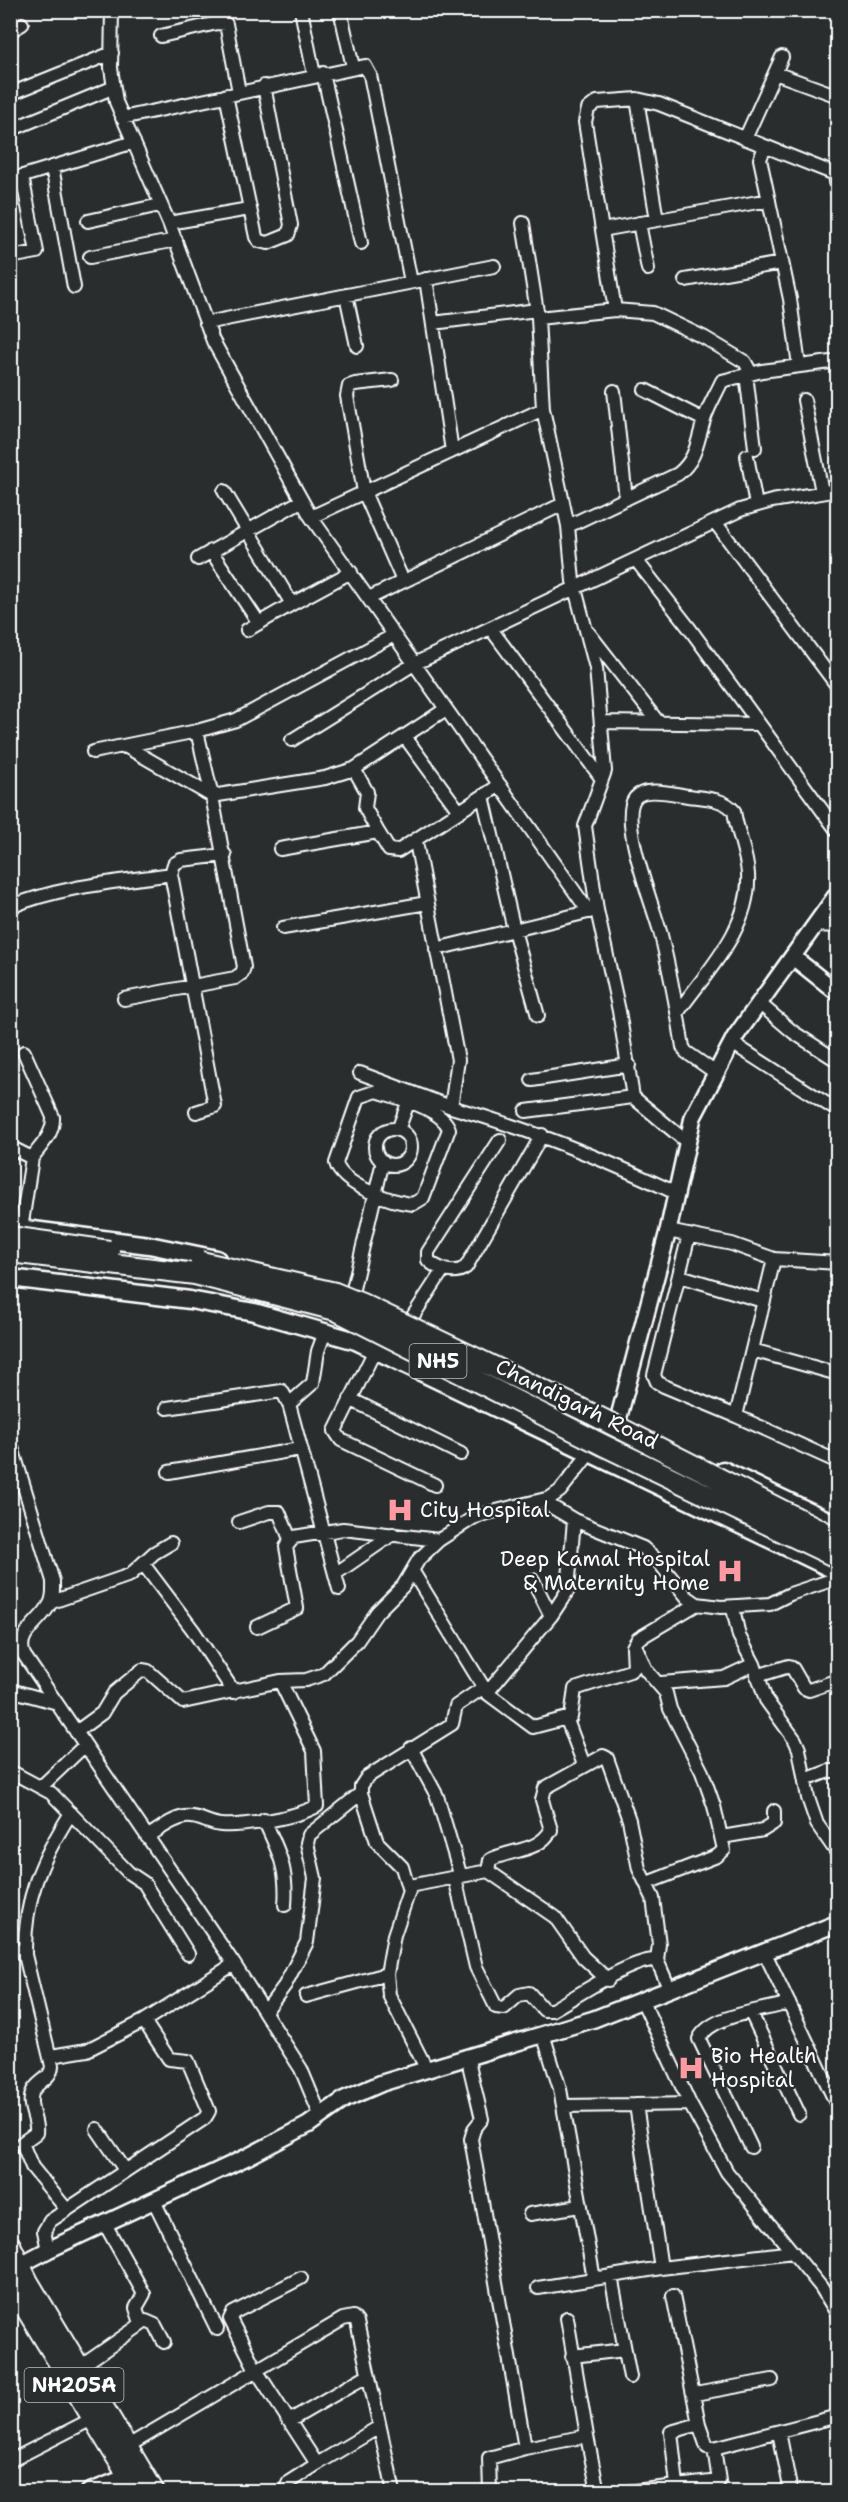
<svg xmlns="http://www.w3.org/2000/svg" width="848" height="2502" font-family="'Shantell Sans',sans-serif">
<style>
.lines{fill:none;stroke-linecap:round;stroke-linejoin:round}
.minor-casing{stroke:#fff;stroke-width:16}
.tertiary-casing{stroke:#fff;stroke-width:20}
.secondary-casing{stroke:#fff;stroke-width:21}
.trunk-casing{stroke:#fff;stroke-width:24}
.minor{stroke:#2a2d2e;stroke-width:12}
.tertiary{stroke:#2a2d2e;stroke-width:15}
.secondary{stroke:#2a2d2e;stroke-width:16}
.trunk{stroke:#2a2d2e;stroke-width:20}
.trunk-bridge-casing{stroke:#fff;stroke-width:24;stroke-linecap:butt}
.trunk-bridge{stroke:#2a2d2e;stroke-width:20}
.labels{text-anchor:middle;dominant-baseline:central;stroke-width:4.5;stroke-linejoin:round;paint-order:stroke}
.shield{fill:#2a2d2e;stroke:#bfc0c0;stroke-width:1.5}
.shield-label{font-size:20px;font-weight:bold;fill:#fff}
.street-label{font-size:21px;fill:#fff;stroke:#2a2d2e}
.poi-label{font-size:21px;fill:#fff;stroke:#2a2d2e;text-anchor:start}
</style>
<rect width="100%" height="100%" fill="#2a2d2e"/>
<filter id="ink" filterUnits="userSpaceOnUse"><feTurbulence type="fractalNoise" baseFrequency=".0167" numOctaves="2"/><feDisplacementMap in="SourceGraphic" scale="12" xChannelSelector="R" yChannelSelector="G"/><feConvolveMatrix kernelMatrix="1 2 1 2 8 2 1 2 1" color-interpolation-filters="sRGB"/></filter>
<g filter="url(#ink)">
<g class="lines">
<g class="minor-casing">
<path id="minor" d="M112 10 111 68 116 102 169 223 213 341 311 517 589 912
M301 10 314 75
M340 10 353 67
M10 31 22 24
M161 36 217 23 226 24 239 92
M323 73 361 243
M775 73 838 96
M10 94 112 53
M226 95 256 237 259 241 268 243 288 235 291 225 264 86
M122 118 365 66 370 75 411 282
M10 130 112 88
M745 139 782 57
M765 147 760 159 790 299 799 366
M52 167 74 287
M838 175 835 174 838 195
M10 180 134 142
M657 220 637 99 659 104 835 174
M88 221 160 205
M169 223 249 209
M523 223 538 318 543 409 568 526 573 581 596 668 605 771 585 826 597 910 619 1011 633 1097 688 1143
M639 223 648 269
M602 230 585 122 588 109 597 102 637 99
M10 257 37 252 22 176
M90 257 176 240
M426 279 452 451
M685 280 782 263
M346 295 357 346
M615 310 602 230 769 200
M538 318 615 310 653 313 705 338 745 362 751 373
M206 323 494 266
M433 323 537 310
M746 374 755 448
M392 380 355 384 349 386 347 396 364 492 403 581
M645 390 704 420
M614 391 626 499
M804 400 822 492
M747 456 756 505
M224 491 292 604 351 572
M311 517 543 409
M715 522 838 687
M568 526 678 474C697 459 697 441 704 420 708 407 716 394 722 381L762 371 838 361
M211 551 259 623
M198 559 301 501
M636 560 690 629 838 832
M369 598 563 504
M491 629 602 779
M247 630 292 604
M588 632 658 722
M602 722 759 724
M197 731 212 796 325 778 354 769 446 709
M405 737 459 811
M292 740 414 664 740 510 772 501 838 490
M93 752 197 731 236 720 394 635
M354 769 367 792 365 808 378 832
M483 796 514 930 538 1016
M416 842 458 1060 451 1107C530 1129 602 1158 676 1193
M280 849 378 832 389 850 398 851 500 785
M10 907C61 886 118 882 171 874
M815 925 838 926
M283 928 427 903
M436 949 596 910
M124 999 235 978 242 973 244 967 212 796 125 746
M759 1003 793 1032 838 1061
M678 1012C707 971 751 928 748 874 747 854 737 832 734 811 724 798 703 798 688 796 675 794 644 786 635 798 618 820 655 910 661 935 670 972 677 1009 683 1047L686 1052 716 1073
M732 1043 838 1111
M24 1052 53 1117C54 1134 41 1145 32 1158
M360 1073 451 1107
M532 1080 629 1065
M377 1091C397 1098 442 1108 449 1129L423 1198 413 1204C391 1202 342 1185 336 1163L359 1097Z
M526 1111 633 1097
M196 1112 215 1106 171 874 174 864 181 860 225 855
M375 1147a18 18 0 1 1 36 0a18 18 0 1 1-36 0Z
M398 1130 408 1103
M500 1140 428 1252V1260C437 1269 454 1276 466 1267L542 1135
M10 1147 32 1158 21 1229
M668 1231 732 1244 774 1259 838 1263
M689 1235 654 1375 657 1382 664 1386 736 1416 774 1259
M680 1276 763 1301
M352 1293 383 1161
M411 1319 443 1270
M375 1350 335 1431 341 1440 435 1485
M752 1350 838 1374
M350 1399 461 1454
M289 1404 313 1383 318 1351 325 1332
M167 1408 282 1391 289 1404 339 1589
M736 1416 838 1462
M10 1441 53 1581C53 1589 54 1597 50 1604 41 1622 15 1633 24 1655L234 1964 301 2069 321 2117
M169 1472 300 1449
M542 1501 574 1520 643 1548 657 1560 687 1597 697 1604 721 1607 770 1604 790 1594 838 1578
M239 1522 269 1512H279L290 1539
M144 1565 193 1630 234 1692
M413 1572 487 1693 533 1727 571 1717 575 1689 630 1671 634 1668 633 1647 638 1639 697 1604
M335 1574 393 1534
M533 1580 551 1616 568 1590 574 1520
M52 1602 130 1575 154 1553 171 1543
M735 1607 734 1613 739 1636 754 1664 766 1700 795 1740 799 1749 808 1798 817 1824 838 1854
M257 1627 297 1608 286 1547 294 1537 343 1529 439 1540
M637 1649 646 1670 666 1693 670 1709 702 1772 714 1806 724 1850 717 1856 647 1883
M757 1676 789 1666 793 1669 804 1688 809 1690 838 1680
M661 1683 724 1678 754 1664
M10 1690 54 1702
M487 1693 551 1616
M567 1720 584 1765
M76 1732 102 1713 114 1693 142 1670 148 1671 183 1702 280 1681 306 1680 324 1674 357 1641 377 1612 403 1586 419 1559 439 1540 473 1518 488 1513 550 1498 560 1491 589 1454
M411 1748 437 1796 461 1877
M10 1771 51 1793 129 1873 144 1883 188 1954
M805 1780 829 1771H838
M42 1786 84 1746
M264 1820C279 1852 288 1869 285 1905
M147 1837C159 1830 171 1819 185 1817 198 1815 208 1824 221 1825 244 1827 297 1817 317 1806L314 1751 280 1681
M722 1837 763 1830 774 1823V1811
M488 1871 490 1860C510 1849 538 1853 551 1830L542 1800 545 1788 603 1756 607 1758 629 1820 639 1869 653 1898 659 1944 657 1960
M455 1878 476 1967 496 2007 504 2008 519 1995 529 1993 544 2010H552C576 1997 632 1958 657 1960L669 1988
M409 1886 488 1871 555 1917 583 1957 608 1980
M10 1947 25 1955C24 1898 41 1860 71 1813
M764 1951 838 2107
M25 1955 52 2066C51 2080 36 2081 32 2093 27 2107 38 2120 36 2133L22 2143 32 2167 67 2210
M387 1974 389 1995 426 2068
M306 1996 387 1974 394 1935 409 1891 402 1867 377 1842 361 1793
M642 2000 690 2104 727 2172 821 2287 838 2315
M265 2012 285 1985 307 1942 315 1878 307 1843 309 1835 361 1793V1786L367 1777 452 1724 456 1706 484 1687
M751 2013 799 2114
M144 2021 234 1964
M543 2034 560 2089 594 2279
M467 2056 482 2119 474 2129 471 2139 525 2448 587 2436 567 2318
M563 2106 636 2105
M97 2129 125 2170
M751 2147 699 2039C711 2014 764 2011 789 2003
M154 2201 217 2329
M530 2214 580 2206
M105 2224 144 2294 136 2308 141 2323
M48 2250 44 2231 50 2221 205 2118 209 2111 188 2061 169 2059 144 2021 87 2050 51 2056
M661 2268 636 2105 690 2104
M611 2276 630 2377
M538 2288 661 2268 793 2252
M673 2296 699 2424 707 2447 714 2448 838 2416
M572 2356 625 2350
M80 2367 146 2321 155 2325 164 2342
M695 2394 772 2380
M289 2421 368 2375
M779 2432 791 2492
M587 2436 598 2492
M128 2446 343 2319 353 2317 357 2322 394 2492
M10 2461 94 2418
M317 2464 379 2427
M677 2485 671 2432 699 2424
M284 2492 289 2482 317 2464 256 2370 230 2319 233 2313 301 2278
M490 2492 489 2458 525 2448
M626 2492 719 2481 714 2448"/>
</g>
<g class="tertiary-casing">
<path id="tertiary" d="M793 957 838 993
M593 1450 618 1420 668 1231 693 1117 735 1037 838 893
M10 2270 48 2250 247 2157 308 2125 345 2099 382 2083 594 2019 838 1923
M89 2492 137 2473"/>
</g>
<g class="secondary-casing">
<path id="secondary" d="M10 1227 149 1245 217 1259
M10 1278 190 1300 254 1312 356 1341 838 1572
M723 1470 838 1525"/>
</g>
<g class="trunk-casing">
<path id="trunk" d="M10 2245 28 2282 154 2492
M10 2279 19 2297 138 2492"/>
</g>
<use href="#minor" class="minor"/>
<use href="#tertiary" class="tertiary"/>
<use href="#secondary" class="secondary"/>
<use href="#trunk" class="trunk"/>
<g class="trunk-bridge-casing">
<path id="trunk-bridge" d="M10 1237 109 1251
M10 1252 195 1274 336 1310 605 1446 838 1558
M201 1262 335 1293 362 1304 594 1415 838 1539"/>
</g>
<use href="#trunk-bridge" class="trunk-bridge"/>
</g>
</g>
<defs>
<g id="hospital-bare" transform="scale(2.07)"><path d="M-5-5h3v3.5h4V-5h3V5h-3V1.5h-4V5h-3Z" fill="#ff9aa2" stroke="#2a2d2e" stroke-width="2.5" paint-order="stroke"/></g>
</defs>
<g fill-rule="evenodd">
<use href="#hospital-bare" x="400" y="1510"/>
<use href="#hospital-bare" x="730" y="1571"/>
<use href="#hospital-bare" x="691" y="2068"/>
</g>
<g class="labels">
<g class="shield">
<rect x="409.5" y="1344" width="57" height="34" rx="4.5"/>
<rect x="24.5" y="2368" width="99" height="34" rx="4.5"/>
</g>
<g class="shield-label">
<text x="438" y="1361">NH5</text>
<text x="74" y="2385">NH205A</text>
</g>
<g class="street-label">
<text transform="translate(577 1404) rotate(26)">Chandigarh Road</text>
</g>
<g class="poi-label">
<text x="420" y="1510">City Hospital</text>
<text x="710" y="1559" text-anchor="end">Deep Kamal Hospital<tspan x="710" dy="24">&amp; Maternity Home</tspan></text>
<text x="711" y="2056">Bio Health<tspan x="711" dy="24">Hospital</tspan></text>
</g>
</g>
<rect width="848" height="2502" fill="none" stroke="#2a2d2e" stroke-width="36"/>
<rect x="18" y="18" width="812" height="2466" fill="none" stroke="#fff" stroke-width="2" filter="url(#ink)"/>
</svg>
